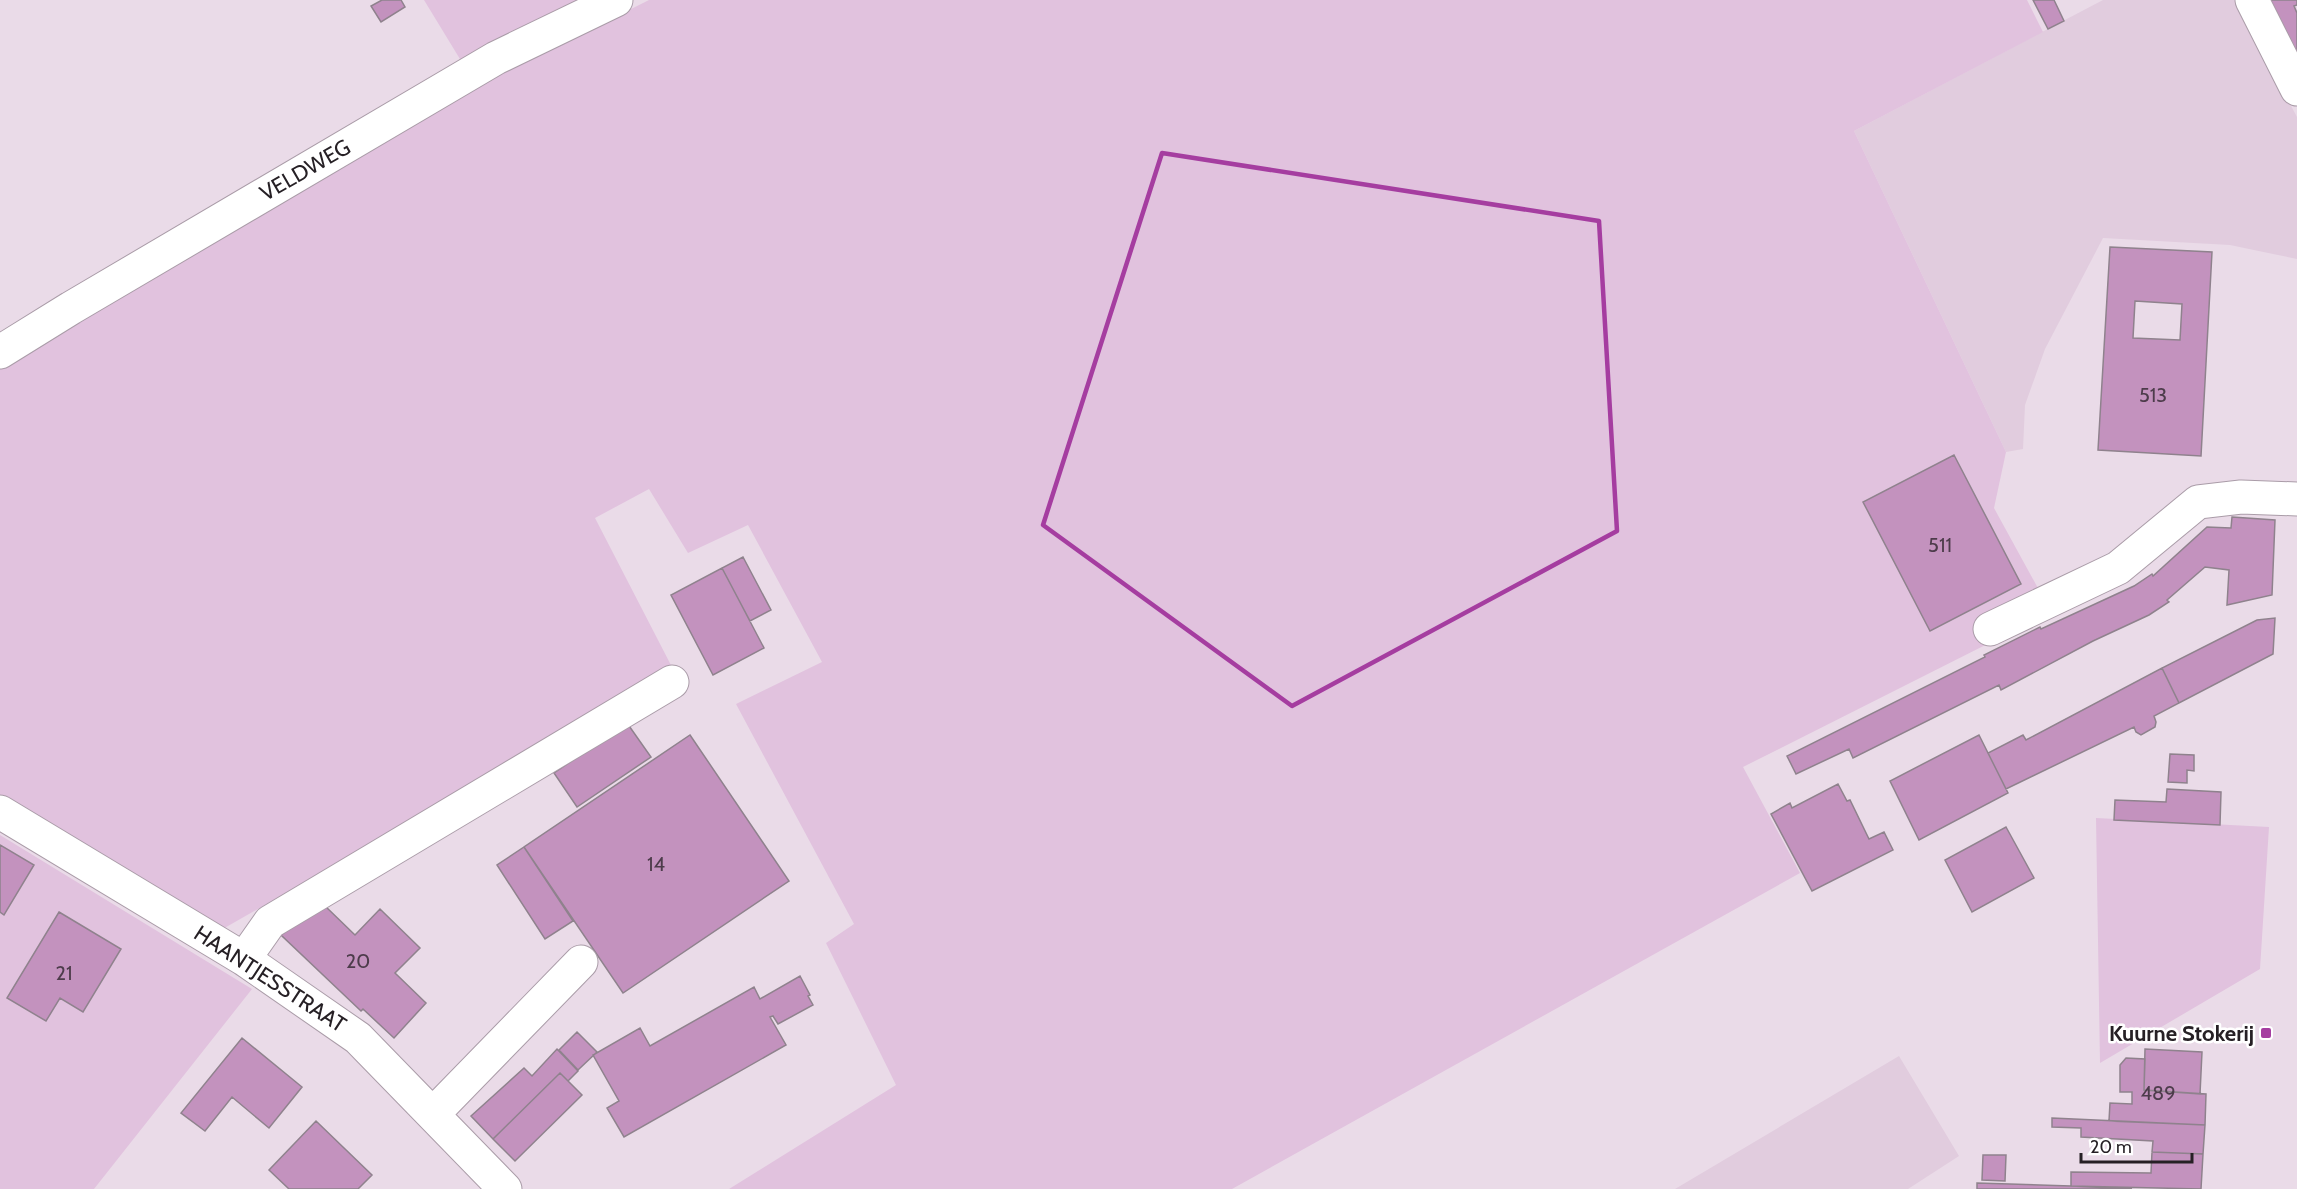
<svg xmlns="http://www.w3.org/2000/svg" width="2297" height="1189" font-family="Cabin,sans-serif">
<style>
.built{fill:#e1ccde}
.green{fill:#e1c2de}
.building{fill:#c392be;stroke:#8f828d;stroke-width:1.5;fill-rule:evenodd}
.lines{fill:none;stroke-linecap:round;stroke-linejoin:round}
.minor-casing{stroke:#aa9ca8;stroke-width:35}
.minor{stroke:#fff;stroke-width:33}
.marked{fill:none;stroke:#a53da0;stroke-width:4.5;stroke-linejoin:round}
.poi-dot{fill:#a53da0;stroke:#fff;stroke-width:2}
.labels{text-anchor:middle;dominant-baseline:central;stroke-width:5;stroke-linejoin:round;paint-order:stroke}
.number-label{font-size:20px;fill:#4d3c4b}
.street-label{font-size:22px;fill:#262025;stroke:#fff}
.poi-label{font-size:22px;font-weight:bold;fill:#262025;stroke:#fff;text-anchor:end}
</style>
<rect width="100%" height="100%" fill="#eadbe8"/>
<path class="built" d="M2103 0H2234L2297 117V259L2230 245 2103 238 2045 349 2025 405 2023 449 2006 452 1854 131Z
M1899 1056 1959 1156 1908 1189H1675Z"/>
<path class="green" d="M424 0H593L463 64Z
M649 0H2027L2043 32 1854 131 2006 452 1994 508 2051 612 1743 767 1800 873 1232 1189H729L896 1085 826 943 854 924 736 704 822 662 748 525 688 553 649 489 595 518 674 671 221 930 0 800V365L385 133Z
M2096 818 2269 827 2260 969 2100 1063Z
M0 835 252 989 94 1189H0Z"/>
<path class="building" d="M382 0H401L405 7 381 22 371 6Z
M2033 0H2054L2064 21 2048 29Z
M2270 0H2297V5L2294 6 2297 13V59Z
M2110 247 2212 252 2201 456 2098 450ZM2135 301 2182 304 2180 340 2133 338Z
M1954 455 2021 584 1930 631 1863 502Z
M2232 517 2275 520 2272 595 2227 605 2229 570 2205 567 2167 600 2169 602 2149 615 2093 641 2001 690 1999 685 1853 758 1849 749 1796 774 1787 756 1985 657 1984 655 2040 627 2041 629 2134 586 2152 574 2153 576 2207 527 2231 528Z
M743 557 771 610 750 621 722 568Z
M722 568 764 648 713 675 671 595Z
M2275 618 2273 654 2179 703 2162 668 2257 620Z
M2162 668 2179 703 2154 716 2156 722 2155 727 2141 735 2136 732 2134 727 2006 789 1988 753 2023 735 2026 740Z
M627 723 651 757 577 807 554 773Z
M690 735 789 881 623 993 524 847Z
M1979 735 2008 793 1919 840 1890 781Z
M2170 754 2194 755V771L2187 770V783L2168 782Z
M1838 784 1847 801 1850 800 1869 839 1884 832 1893 850 1812 891 1771 814 1790 803 1792 808Z
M2167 789 2221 792 2220 825 2114 820 2115 800 2166 802Z
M2006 827 2034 878 1972 912 1945 860Z
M0 845 34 865 4 915 0 912Z
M524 847 573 921 545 939 497 865Z
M324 905 355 935 380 909 420 948 395 973 426 1003 394 1038 363 1009 361 1011 281 935Z
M59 912 121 949 83 1012 60 998 46 1021 7 998Z
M800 976 810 995 808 996 813 1005 778 1024 773 1016 770 1017 786 1045 624 1137 607 1108 619 1101 593 1055 640 1028 650 1046 754 987 760 999Z
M577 1032 597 1052 578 1070 559 1050Z
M242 1038 302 1087 269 1128 232 1097 205 1131 181 1113Z
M557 1049 578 1071 568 1081 560 1073 493 1139 471 1116 524 1068 532 1076Z
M2145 1049 2202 1052 2200 1094 2144 1090Z
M2126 1058 2145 1059 2144 1090 2206 1094 2205 1125 2109 1121 2110 1103 2132 1104V1092H2120V1065Z
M560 1073 582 1095 515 1161 493 1139Z
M2052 1118 2205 1125 2203 1154 2152 1152 2153 1141 2081 1137V1128L2052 1127Z
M316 1121 372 1175 358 1189H289L269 1170Z
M2152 1152 2203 1154 2201 1189 2071 1186V1172L2151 1173Z
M1983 1155H2006L2005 1181 1982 1180Z
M1977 1183 2071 1186 2132 1189H1977Z"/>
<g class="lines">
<g class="minor-casing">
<path id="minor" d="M2252 0 2297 89
M0 352 71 308 496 58 616 0
M1990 629 2118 568 2198 502 2241 497 2297 499
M0 812 244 959 358 1038 505 1189
M244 959 270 922 672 682
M433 1114 581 962"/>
</g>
<use href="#minor" class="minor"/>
</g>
<path class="marked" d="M1162 153 1599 221 1617 531 1292 706 1043 525Z"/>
<rect class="poi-dot" x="2260" y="1027" width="12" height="12" rx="3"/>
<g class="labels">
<g class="number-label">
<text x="2153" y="395">513</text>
<text x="1940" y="545">511</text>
<text x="656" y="864">14</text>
<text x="358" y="961">20</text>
<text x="64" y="973">21</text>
<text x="2158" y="1093">489</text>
</g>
<g class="street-label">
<text transform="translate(305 170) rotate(-30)">VELDWEG</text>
<text transform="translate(270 979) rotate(33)">HAANTJESSTRAAT</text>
</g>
<g class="poi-label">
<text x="2254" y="1033">Kuurne Stokerij</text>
</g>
</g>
<path d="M2081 1153v9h111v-9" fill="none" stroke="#262025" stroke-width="3"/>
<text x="2090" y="1153" font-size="18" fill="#262025" stroke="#ffffff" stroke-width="4.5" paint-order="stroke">20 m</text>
</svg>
